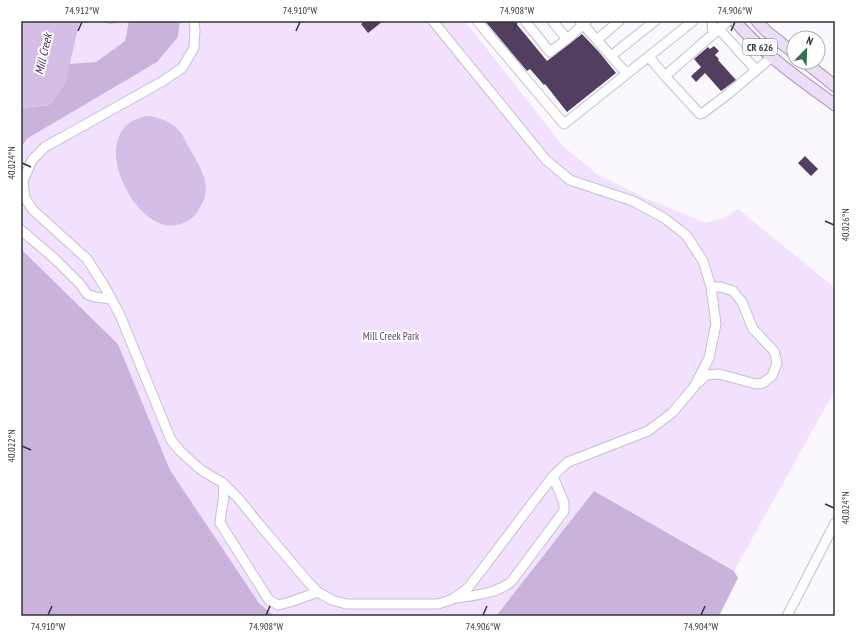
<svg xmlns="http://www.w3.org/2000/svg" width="856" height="637" font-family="'PT Sans Narrow',sans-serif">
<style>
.green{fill:#f2e1fe}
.forest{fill:#cab3da}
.water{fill:#d5bee5}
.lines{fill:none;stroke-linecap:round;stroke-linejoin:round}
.stream{stroke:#d5bee5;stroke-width:2.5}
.building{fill:#523e5e}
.minor-casing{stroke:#c7bece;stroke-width:11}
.major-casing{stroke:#a493b1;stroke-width:13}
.minor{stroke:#fff;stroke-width:9}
.major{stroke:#ecddf7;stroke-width:11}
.ticks{fill:none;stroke:#363239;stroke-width:1.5}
.labels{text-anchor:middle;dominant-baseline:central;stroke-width:4;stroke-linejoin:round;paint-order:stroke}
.shield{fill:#fff;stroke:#727074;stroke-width:1}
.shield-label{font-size:10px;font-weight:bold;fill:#363239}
.park-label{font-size:11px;fill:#634476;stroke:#fff}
.water-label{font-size:12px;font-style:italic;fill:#48295a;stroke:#fff}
.neatline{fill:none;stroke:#363239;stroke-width:1.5}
.ticks-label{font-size:10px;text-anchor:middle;fill:#363239}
</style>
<rect width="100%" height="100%" fill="#fbf7fe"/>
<path class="green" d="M80 21H129L125 41 96 62 69 64Z
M180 21H465L563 146 597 174 643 197 706 223 723 218 738 209 835 288V390L734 571 594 492 496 616H274L259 603 170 470 118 344 21 249V147L28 138 178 37Z"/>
<path class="forest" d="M129 21H180L178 37 157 62 28 138 21 147V108L49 105 65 83 69 64 96 62 125 41Z
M21 249 118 344 170 470 259 603 274 616H21Z
M594 491 734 571 738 578 719 616H496Z"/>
<path class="water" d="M21 21H80L65 83 49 105 21 108Z
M147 116C162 117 173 123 182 134 189 150 201 164 205 181 208 194 203 204 195 215 191 220 186 222 180 224 136 240 80 127 147 116Z"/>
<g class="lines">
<path class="stream" d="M104 21 111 23 117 21"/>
</g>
<path class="building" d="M365 21H383L368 33 361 24Z
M485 21H514L547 61 582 34 599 52 616 73 567 112 545 84 544 85 530 69 527 71Z
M714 46 719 51 715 55 719 59 718 60 736 80 721 91 705 73 696 82 691 76 701 67 694 59 708 47 710 49Z
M805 156 818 169 811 176 798 163Z"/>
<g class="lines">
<g class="minor-casing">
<path id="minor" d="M194 21 195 30 194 48 182 68 163 81 45 147 32 160 23 181 25 198 33 210 87 259 105 287 120 315 171 440 181 452 201 470 223 483 238 498 259 524 309 583 318 592 332 600 346 604H438L453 599 468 588 553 476 568 462 648 431 672 413 694 387 709 358 716 324 711 287 703 261 686 235 664 218 633 201 570 180 546 160 433 21
M477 21 564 124 693 21
M525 21 550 52 567 39
M552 21 567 39 587 21
M580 21 627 74
M712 21 713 34
M719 29 756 70
M597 40 619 21
M611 56 655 21
M649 57 665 76 728 21
M665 76 700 114 703 113 728 94 772 57
M21 230 55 259 80 284 87 294 95 297 111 299
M699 382 706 375 719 374 756 384 763 383 772 376 777 363 774 351 753 329 742 302 733 291 721 287H711
M223 483C226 499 221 507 220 523L269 600 278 605 290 602 318 592
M457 598C475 595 495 594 511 582L564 511V503L553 476
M787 616 835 523"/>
</g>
<g class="major-casing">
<path id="major" d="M735 21C763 54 800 79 835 105
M757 21 766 31 794 53
M805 62 835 86"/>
</g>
<use href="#minor" class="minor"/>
<use href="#major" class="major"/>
</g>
<path class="ticks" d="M78 31 82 22M296 31 300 22M513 31 517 22M731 31 735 22M22 163 31 167M825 221 834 225M22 446 31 450M825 504 834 508M48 615 52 606M266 615 270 606M483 615 487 606M701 615 705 606"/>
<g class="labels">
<rect class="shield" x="743" y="39" width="34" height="16" rx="3"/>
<g class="shield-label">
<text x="760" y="47">CR 626</text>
</g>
<g class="park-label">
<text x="391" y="336">Mill Creek Park</text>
</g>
<g class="water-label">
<text transform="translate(43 54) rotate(-77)">Mill Creek</text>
</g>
</g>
<rect width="856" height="637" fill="none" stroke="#ffffff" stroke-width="44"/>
<g transform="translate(806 50) rotate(23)"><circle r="19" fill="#ffffff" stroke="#afadb0"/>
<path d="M0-3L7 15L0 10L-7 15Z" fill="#356c52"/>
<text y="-6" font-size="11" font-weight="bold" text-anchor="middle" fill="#363239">N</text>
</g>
<rect x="22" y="22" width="812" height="593" class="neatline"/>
<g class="ticks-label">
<text x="82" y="14">74.912°W</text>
<text x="300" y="14">74.910°W</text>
<text x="517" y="14">74.908°W</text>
<text x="735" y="14">74.906°W</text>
<text transform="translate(11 163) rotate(-90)" y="4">40.024°N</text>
<text transform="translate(845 225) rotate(-90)" y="4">40.026°N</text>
<text transform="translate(11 446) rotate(-90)" y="4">40.022°N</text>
<text transform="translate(845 508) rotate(-90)" y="4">40.024°N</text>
<text x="48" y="630">74.910°W</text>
<text x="266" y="630">74.908°W</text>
<text x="483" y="630">74.906°W</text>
<text x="701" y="630">74.904°W</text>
</g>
</svg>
